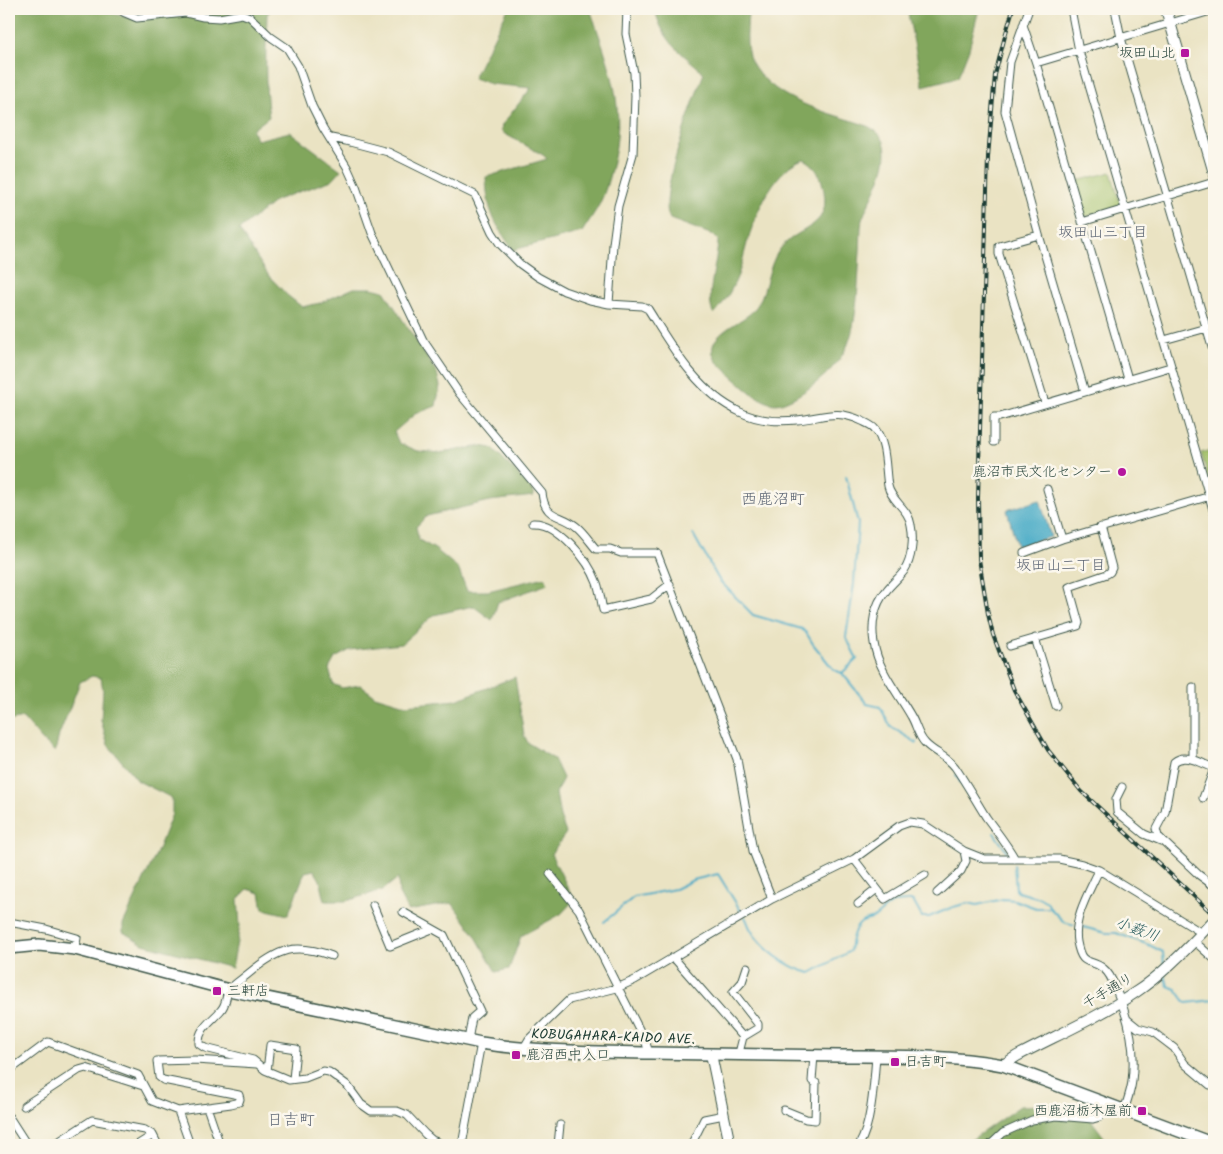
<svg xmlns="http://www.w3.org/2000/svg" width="1223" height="1154" font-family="Kalam,'Klee One',sans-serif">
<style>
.green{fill:#a2c068;stroke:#607e4e}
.forest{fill:#81a65c;stroke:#507248}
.water{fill:#47aac6;stroke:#33747d}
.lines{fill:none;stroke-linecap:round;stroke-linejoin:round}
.stream{stroke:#47aac6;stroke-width:2}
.street-casing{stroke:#3d5649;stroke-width:9}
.secondary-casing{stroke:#3d5649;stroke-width:12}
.primary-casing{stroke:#3d5649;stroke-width:14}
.street{stroke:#fff;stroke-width:7}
.secondary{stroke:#fff;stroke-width:10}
.primary{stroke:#fff;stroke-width:11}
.rail-casing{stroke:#1f3d34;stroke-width:4}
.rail{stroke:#fbf7ec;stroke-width:2;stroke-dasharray:5.5;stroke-linecap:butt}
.poi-dot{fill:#b5179e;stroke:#fbf7ec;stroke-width:2}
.labels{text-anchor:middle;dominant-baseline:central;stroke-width:5;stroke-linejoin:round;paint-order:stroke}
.poi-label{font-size:14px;fill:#1f3d34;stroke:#fbf7ec;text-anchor:end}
.street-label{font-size:14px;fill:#1f3d34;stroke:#fbf7ec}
.neighbourhood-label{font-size:15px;fill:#5e6775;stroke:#fbf7ec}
.water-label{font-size:15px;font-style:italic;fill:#2b5e60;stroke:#fbf7ec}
.quarter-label{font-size:16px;fill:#5e6775;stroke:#fbf7ec}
</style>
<rect width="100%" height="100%" fill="#fbf7ec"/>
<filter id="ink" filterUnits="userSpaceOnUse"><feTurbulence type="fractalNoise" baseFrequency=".02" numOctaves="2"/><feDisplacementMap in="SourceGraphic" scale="10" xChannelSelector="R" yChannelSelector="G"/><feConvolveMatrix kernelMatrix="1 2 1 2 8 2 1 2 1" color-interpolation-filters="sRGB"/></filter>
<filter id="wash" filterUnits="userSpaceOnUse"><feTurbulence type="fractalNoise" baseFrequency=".0096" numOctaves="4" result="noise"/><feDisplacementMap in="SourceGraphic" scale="20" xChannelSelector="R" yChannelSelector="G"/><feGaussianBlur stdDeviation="1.12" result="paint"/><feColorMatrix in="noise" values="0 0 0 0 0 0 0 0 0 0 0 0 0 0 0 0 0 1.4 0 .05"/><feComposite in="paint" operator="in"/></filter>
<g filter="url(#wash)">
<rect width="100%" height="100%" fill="#eae3c3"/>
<path class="green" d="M1111 172 1120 203 1119 206 1089 216H1084L1073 182Z
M1214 449V489H1213L1211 487 1201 453Z"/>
<path class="forest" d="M9 9H93L143 21 168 9H273L267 14C266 49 264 83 269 117L252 130 257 140 290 132 341 170 332 180 276 200 239 230 269 276 287 295 302 307 320 303 354 288H371L384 291 437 373 440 386 436 406 415 414 394 432 399 443 418 451 441 453 480 446 492 448 531 488 534 496 490 501 427 516 416 527 419 540 435 549 458 568 467 591H488L545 577 548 584 498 602 492 620 473 606 434 615 401 644 350 650 335 658 329 669 333 684 342 688 360 685 375 696 405 705 456 700 515 677 524 735 528 743 554 759 563 778 556 793 560 817 566 833 551 854 574 900 561 914 521 936 509 969 496 972 475 935 452 903 408 911 399 894 398 878 383 890 346 901H325L320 880 314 870 305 872 288 915 263 909 260 893 248 889 238 899 240 926 232 968 143 944 123 932V924L157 852 172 814V798L138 781 108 745 101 720 103 690 101 678 92 676 80 682 59 735 55 752 42 740 23 718 9 721Z
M508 9H590C610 67 628 108 611 170 608 181 605 193 600 203 595 213 588 222 582 232L513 250C494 222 487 211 486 177L547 159 543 155 505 134 501 131 502 125 531 88 491 84 473 78Z
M655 9H748C748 24 744 47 751 61 770 97 815 109 850 120 862 124 875 127 882 138 896 160 869 199 862 220 860 230 861 241 860 251 858 279 858 319 848 344 839 366 815 386 795 397 787 401 778 406 770 403 751 397 730 374 716 361 701 336 738 325 752 312 768 296 766 267 780 249 801 223 835 230 822 182 819 172 814 164 804 159 777 166 757 209 750 234 745 247 743 262 738 275 732 290 725 302 714 314 704 301 718 259 718 240L713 235 670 219C656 199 695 97 704 73 681 52 662 41 655 9Z
M907 9H979L969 49 958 77 923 86Z
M1079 1104 1110 1145H964L1020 1106Z"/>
<path class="water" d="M1040 500 1051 537 1017 546 1007 510Z"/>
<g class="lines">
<path class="stream" d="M693 534 719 580 753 615 802 629 807 634 813 644 834 670 842 673 867 704 880 707 891 727 917 743
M842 673 857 659 846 637 854 584 858 523 846 476
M956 775 977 809
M994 833 1007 852
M1014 865 1016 890 1018 892 1040 898 1047 902 1050 908 1064 922 1074 925
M745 917C747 920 748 924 750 928 760 948 789 969 811 973L850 951C851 941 853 928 862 922 866 920 870 920 874 918 891 905 888 900 913 901L922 917H929L953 907 969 903 977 905 1003 899 1014 900 1036 908H1050
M604 922 634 897 675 889 693 880 718 874 742 913
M1079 926 1106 933H1116L1149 945 1163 952 1164 966
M1165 975 1168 986 1176 989 1186 1003 1214 1000"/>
</g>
</g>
<g filter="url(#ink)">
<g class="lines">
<g class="street-casing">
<path id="street" d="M119 9 123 12 137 18 186 13 203 17 219 18 242 14 250 17 271 37 287 48 298 66 312 106 323 128 347 167 356 187 372 233 423 340 459 393 542 493C545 520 561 513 577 527 584 533 590 542 596 549H610L621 553H657L737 759 753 851 772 899
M1029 9 1010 62 1005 111 1039 235 1085 392
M1071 9 1079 51 1214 513
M1115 9 1121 38 1214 354
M1023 25 1036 63 1128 379
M1036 63 1214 10
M331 138 346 141 388 152 475 195 492 232 500 244 520 264 538 277 564 291 590 300 609 304 642 306 648 309C672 347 697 392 740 412 758 421 777 422 797 420 823 418 835 408 862 421 866 423 872 425 875 429 887 444 885 468 888 486 891 501 909 509 911 525 914 539 912 559 904 571 899 578 891 584 886 591 874 605 871 625 874 643 878 670 898 693 911 716 916 724 918 736 925 743 934 753 947 756 955 767 966 783 976 801 986 817 996 831 1007 844 1015 859
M1082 222 1214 182
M1039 235 999 246V254L1045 403
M609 304 613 244 618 206 633 154 635 96 634 73 626 34 627 9
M1164 340 1214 326
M994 442V417H1000L1170 367
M1047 489 1062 539
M533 523C558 522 589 561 597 583 600 591 601 601 603 610L651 599 670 584
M1024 553 1062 539 1214 495
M1035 638 1056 706
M1010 646 1078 626 1079 623 1069 587 1107 574 1110 572 1112 568 1101 527
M1193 758V687
M1214 768C1202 764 1186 752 1174 762L1165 812 1156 829 1158 836 1163 841 1199 875 1214 886
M1122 787 1116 799 1117 812 1144 834 1161 841
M1203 798 1214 769
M854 859 885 899 925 875
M1099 870C1089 892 1073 918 1077 942 1082 969 1090 957 1104 969 1111 974 1114 985 1117 992 1130 1021 1136 1050 1132 1081 1131 1091 1127 1101 1124 1111
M550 874 579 910 646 1043 649 1053
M937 893 961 871 966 861 964 851
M858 904 877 889
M373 905 390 946 432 929
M403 912 444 935 480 1011 472 1018 468 1040
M9 922 46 929 77 938 75 949
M1194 941 1214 959
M332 956C294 942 278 949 248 974 242 979 234 984 230 989 225 995 227 1004 221 1010 212 1021 198 1028 199 1044L205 1048 253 1060 265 1070 289 1080 305 1078 323 1071 329 1072 347 1085 361 1104 371 1111H397L407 1115 425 1134 432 1140 444 1145
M673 957 743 1037 740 1049V1055
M1128 1020 1138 1028 1153 1032 1174 1048 1185 1064 1210 1085H1214
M743 1037 758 1028V1024L733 992 742 982 747 967
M523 1049 529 1039 569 1000 617 988 635 980 772 899 854 859 899 826 910 822 923 824 964 851 984 859H1059L1082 864 1099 870 1202 933
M9 1071 48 1042 138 1075 152 1101 178 1111 231 1104 239 1102 240 1099 239 1095 163 1080 159 1077 157 1061 195 1060 257 1064
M267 1071 270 1045 296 1049 293 1079
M24 1106 79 1070 86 1068 143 1086
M207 1107 220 1145
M784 1110 806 1119 815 1120 816 1083 812 1081 814 1055
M178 1111 190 1145
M9 1117 27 1145
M64 1145 61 1140 92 1120 145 1130 153 1135 158 1145
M137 1145 153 1135
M462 1145 481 1043
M558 1145 560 1125
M691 1145 704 1119 724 1115
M859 1145C872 1124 874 1081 876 1056
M990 1145 1003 1133 1032 1120 1056 1116 1093 1119 1100 1117 1110 1105"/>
</g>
<g class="secondary-casing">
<path id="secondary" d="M1166 9 1214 173
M711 1054 730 1145
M1003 1065 1017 1056C1057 1035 1099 1017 1136 992 1162 975 1192 944 1213 921"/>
</g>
<g class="primary-casing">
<path id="primary" d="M9 948 39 945 75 949 229 990 481 1043C537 1052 593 1052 651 1053 714 1054 777 1055 840 1056 894 1056 949 1055 1003 1065L1214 1144"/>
</g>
<use href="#street" class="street"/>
<use href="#secondary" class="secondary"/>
<use href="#primary" class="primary"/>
<g class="rail-casing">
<path id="rail" d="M1013 9 1005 36 995 75 988 157 978 498 979 559 988 614 993 635 1014 690 1048 750 1081 791 1214 915"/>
</g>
<use href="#rail" class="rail"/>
</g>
</g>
<g class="poi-dot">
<rect x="1180" y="48" width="10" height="10" rx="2.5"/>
<circle cx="1122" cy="472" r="5"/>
<rect x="212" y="986" width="10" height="10" rx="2.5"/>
<rect x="511" y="1050" width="10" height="10" rx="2.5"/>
<rect x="890" y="1057" width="10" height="10" rx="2.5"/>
<rect x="1137" y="1106" width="10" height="10" rx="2.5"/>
</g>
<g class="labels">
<g class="poi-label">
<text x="1175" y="53">坂田山北</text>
<text x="1112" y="472">鹿沼市民文化センター</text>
<text x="227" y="991" text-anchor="start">三軒店</text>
<text x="526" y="1055" text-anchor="start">鹿沼西中入口</text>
<text x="905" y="1062" text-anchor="start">日吉町</text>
<text x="1132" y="1111">西鹿沼栃木屋前</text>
</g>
<g class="street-label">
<text transform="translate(1108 991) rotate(-30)">千手通り</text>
<text transform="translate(613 1037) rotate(2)">KOBUGAHARA-KAIDO AVE.</text>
</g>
<g class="neighbourhood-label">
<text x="1103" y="233">坂田山三丁目</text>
<text x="1061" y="566">坂田山二丁目</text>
</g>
<g class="water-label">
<text transform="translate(1137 930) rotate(20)">小薮川</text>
</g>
<g class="quarter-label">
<text x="773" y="499">西鹿沼町</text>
<text x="291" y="1120">日吉町</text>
</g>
</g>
<rect width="1223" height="1154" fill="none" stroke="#fbf7ec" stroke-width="30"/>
</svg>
